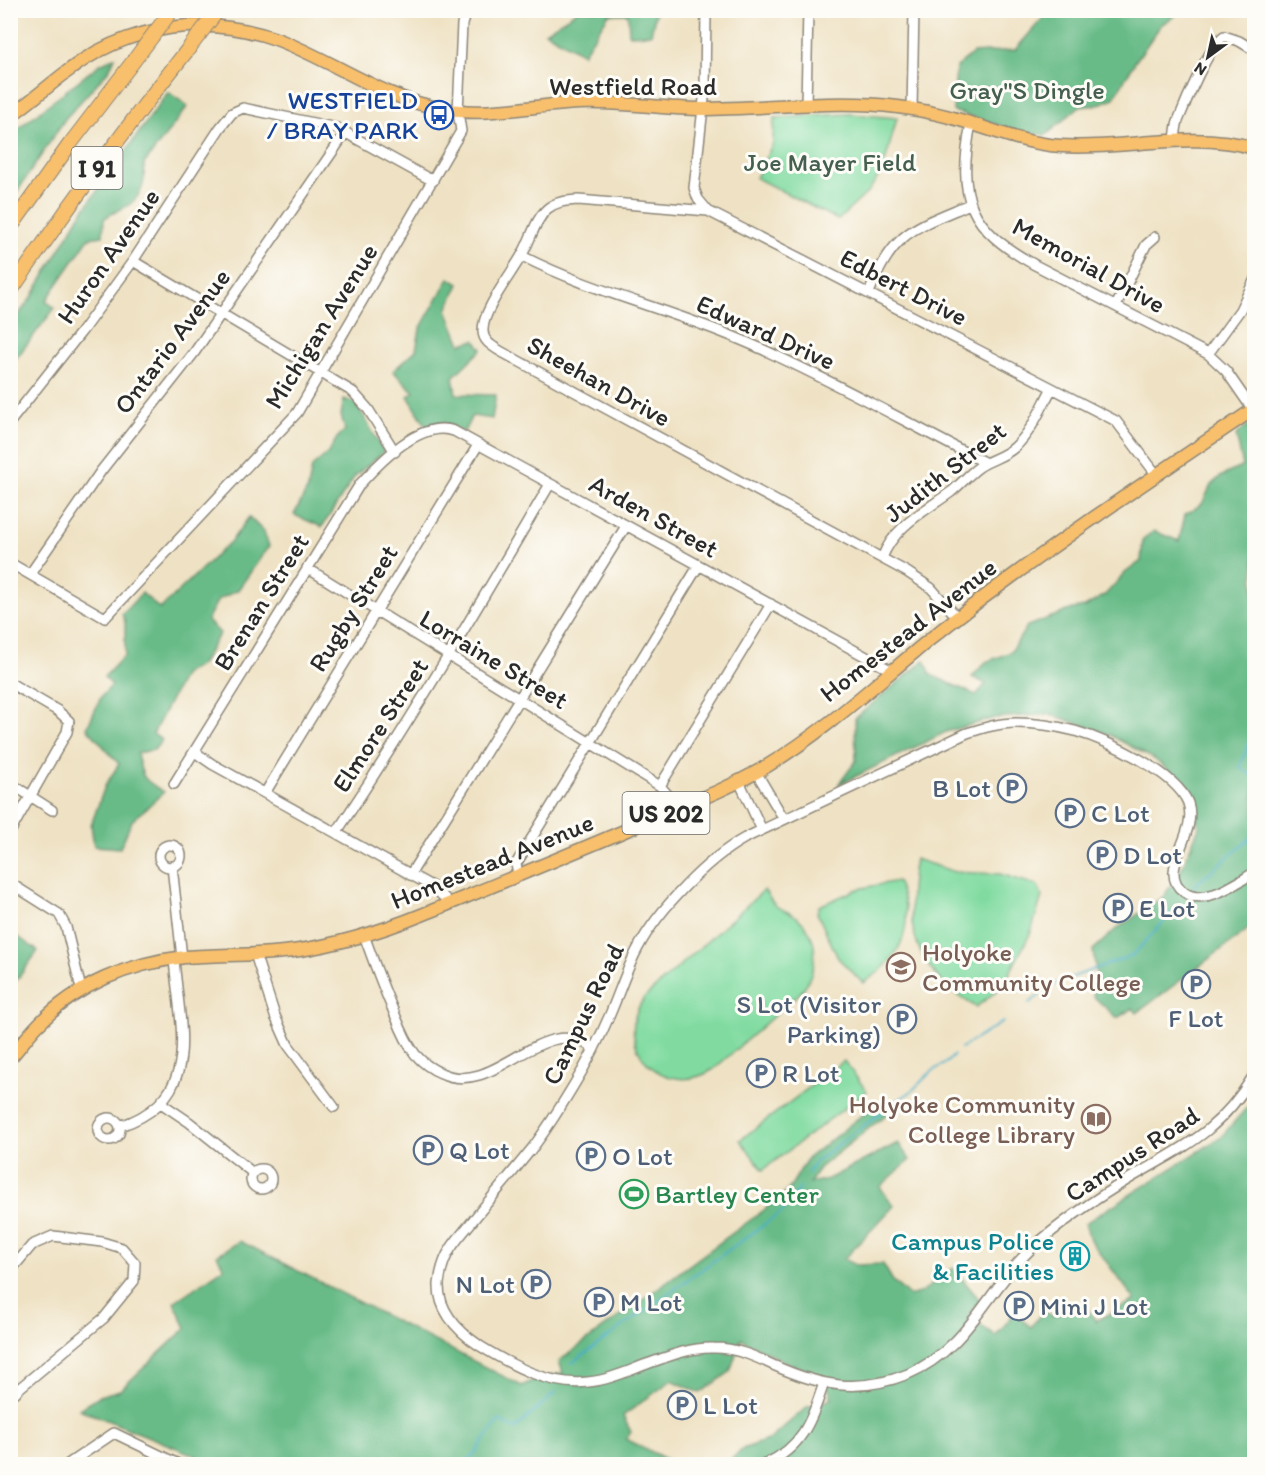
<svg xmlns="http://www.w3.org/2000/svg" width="1265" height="1475" font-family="Itim,sans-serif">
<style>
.green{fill:#81dba1;stroke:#568366;stroke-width:1.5}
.forest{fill:#68bb87;stroke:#4a7359;stroke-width:1.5}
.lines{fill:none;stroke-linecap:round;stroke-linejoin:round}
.stream{stroke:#49aec8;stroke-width:2}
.minor-casing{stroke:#8d8678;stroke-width:12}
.major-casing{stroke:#8d8678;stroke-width:15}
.highway-casing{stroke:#8d8678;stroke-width:16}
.minor{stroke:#fff;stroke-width:9}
.major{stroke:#f8bf6c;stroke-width:12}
.highway{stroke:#f8bf6c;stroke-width:14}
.highway-bridge-casing{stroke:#8d8678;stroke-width:16;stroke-linecap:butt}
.highway-bridge{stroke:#f8bf6c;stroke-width:14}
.labels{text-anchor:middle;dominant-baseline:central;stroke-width:6;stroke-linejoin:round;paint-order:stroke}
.shield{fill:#fdfcf7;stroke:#6a6a68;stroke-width:1.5}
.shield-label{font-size:24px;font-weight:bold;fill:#2b2b2b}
.street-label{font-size:26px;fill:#2b2b2b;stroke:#fdfcf7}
.park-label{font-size:26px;fill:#45604e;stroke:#fdfcf7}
.transit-label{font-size:26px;fill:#164399;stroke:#fdfcf7;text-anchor:end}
.service-label{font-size:26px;fill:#4e5e75;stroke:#fdfcf7;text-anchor:start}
.education-label{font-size:26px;fill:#785e54;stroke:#fdfcf7;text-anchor:start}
.leisure-label{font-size:26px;fill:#27864d;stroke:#fdfcf7;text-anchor:start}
.culture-label{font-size:26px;fill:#0d838f;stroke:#fdfcf7;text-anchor:end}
</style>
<rect width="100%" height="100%" fill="#fdfcf7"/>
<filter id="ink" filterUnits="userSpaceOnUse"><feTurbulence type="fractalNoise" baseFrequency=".0167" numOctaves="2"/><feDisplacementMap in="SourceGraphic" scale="12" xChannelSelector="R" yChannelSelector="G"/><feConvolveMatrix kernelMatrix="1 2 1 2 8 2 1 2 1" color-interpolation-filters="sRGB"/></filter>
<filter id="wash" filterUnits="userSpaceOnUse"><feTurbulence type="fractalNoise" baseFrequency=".008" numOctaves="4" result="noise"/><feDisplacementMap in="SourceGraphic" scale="24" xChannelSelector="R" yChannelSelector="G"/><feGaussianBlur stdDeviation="1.35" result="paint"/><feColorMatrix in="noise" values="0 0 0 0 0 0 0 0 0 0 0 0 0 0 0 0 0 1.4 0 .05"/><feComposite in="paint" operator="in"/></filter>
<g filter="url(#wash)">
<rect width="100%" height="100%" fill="#efe2c4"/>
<path class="green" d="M850 114 897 118 883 170 868 192 838 220 756 178 773 143 774 118Z
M915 859 955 872 1000 874 1037 885 1042 896 1031 932 1003 986 976 1007C915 971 902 927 915 859Z
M897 881C917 924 903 959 863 983L838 958 817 913 819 906 858 889Z
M764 890C768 895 771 901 775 905 780 910 793 912 799 919 821 939 818 970 801 992L714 1069C665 1101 610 1047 644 998Z
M844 1061 867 1091 763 1170 740 1140Z"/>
<path class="forest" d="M577 11V10L656 11 651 34 629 35 628 14H609L583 54 545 32Z
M1049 11H1182L1161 25 1135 62 1114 98 1098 105 1079 107 1046 135 1017 131 953 111 956 67 973 53 1015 50Z
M115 57 109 70 65 119 11 201V134L100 64Z
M168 92 188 106 144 164C145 180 144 193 130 204 122 210 112 212 104 219L103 236 89 238 46 301 55 308 11 365V325L33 295 80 215Z
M449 278 459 284 447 310 461 344 475 340 482 349 453 377 456 394 496 395 492 419 472 416 464 432 444 423 426 426 408 396 414 392 393 371 416 350 420 329Z
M344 399 356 403 384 452 355 476 322 527 294 515 308 488 312 467 328 453 337 438 345 430 341 415Z
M1254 420V925L1137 1013 1133 1008 1117 1018 1093 996 1097 981 1093 950 1115 930 1164 896 1181 870 1199 827 1189 787 1154 759 1108 734 1050 714 995 718 946 732 838 785 856 761 855 718 925 660 931 675 976 695 986 684 972 677 986 662 1011 652 1027 626 1073 609 1085 607 1105 595 1125 573 1141 561 1143 539 1154 531 1179 541 1185 515 1202 504 1211 485 1220 477 1243 466 1236 435Z
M249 517 264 532 269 546 238 590 218 600 207 620 220 633 201 665 184 674 153 734 162 740 154 750 137 753C142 778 142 779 164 792L132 821 120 848 94 846 91 825 105 786 119 764 87 728 101 697 112 685 104 677 125 655V622L122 614 142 593 160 609 232 540Z
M11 932 38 951 11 988Z
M1254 1094V1464H726L743 1449 770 1439 807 1407 832 1399 825 1377 790 1364 741 1339 730 1372 700 1393 672 1380 623 1416 631 1432 626 1439 676 1464H190L197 1456 79 1409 99 1396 120 1390 186 1328 174 1302 224 1268 217 1255 240 1241 522 1386 531 1381 563 1373 559 1361 764 1210 789 1189 807 1159 877 1103 887 1114 819 1168 810 1183 828 1179 898 1143 910 1160 880 1187 894 1206 844 1259 856 1265 883 1264 893 1281 909 1296 922 1292 953 1268 980 1300 968 1317 996 1336 1014 1313 1031 1327 1043 1311 1053 1316 1086 1307 1096 1321 1135 1300 1090 1240 1085 1223 1220 1138 1249 1105Z"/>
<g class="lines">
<path class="stream" d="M1254 735 1251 737 1240 767 1254 777
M1194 886 1254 835
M1029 1003 1059 982 1133 955 1180 904
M961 1048 1003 1022
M894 1102C912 1093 914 1088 928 1075 936 1067 947 1065 954 1055
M808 1173 815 1162 886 1109
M572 1363 783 1211 801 1187
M463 1464 473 1456 499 1420 515 1429 556 1392"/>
</g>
</g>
<g filter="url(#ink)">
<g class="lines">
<g class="minor-casing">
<path id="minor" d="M706 10 705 90 694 188 698 199 708 211 1116 421 1156 474
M10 15 15 10
M806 105 808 10
M912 109 914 10
M971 123C957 198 968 228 1035 265L1208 354 1226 371 1253 410
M1175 140C1176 133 1176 127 1178 121 1185 103 1209 46 1224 36L1239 41 1254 50
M708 211 578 200C567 201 556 201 547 209 535 220 531 239 523 253 513 272 482 310 483 331 483 341 492 346 500 351L907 572 931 588 958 618
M522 256C596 294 679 311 755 346 834 381 909 424 986 463
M133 261 353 392 368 409 395 452
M869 293C893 231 914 228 970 204
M1116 306 1146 245 1155 237
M1208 354 1240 310 1254 281
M10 422 82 331 133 261 220 128 232 113 243 108 337 128 433 181
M882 558C894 526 925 511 951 492 961 484 969 474 979 467 991 459 1004 457 1015 447 1032 431 1041 408 1052 388
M10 563 105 618 297 413 461 131 458 112 462 24 467 10
M307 568 660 786
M30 574 101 471 194 353 346 132
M10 683 58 711 69 721 67 732 10 832
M196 749 199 755 212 764 433 887 450 903
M756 772 784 819
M739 781 762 830
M10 783 52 810
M174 784 360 484C381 461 421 419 454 431L892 671
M265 793 478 445
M673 810 667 794 660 786 771 604
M336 833C412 719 481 602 550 484
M159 856a11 11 0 1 1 22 0a11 11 0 1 1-22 0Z
M172 866 182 958
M1254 873C1236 883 1204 907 1184 892 1155 871 1199 835 1188 803 1176 772 1106 740 1075 731 1056 726 1036 723 1016 723 999 723 983 728 967 733L745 838C707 859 658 910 638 948 627 968 620 991 611 1012 600 1038 587 1064 572 1088 560 1108 548 1127 534 1146 513 1172 491 1198 470 1224 462 1234 453 1243 447 1255 443 1263 440 1275 439 1284 438 1312 459 1332 480 1346 511 1365 551 1387 588 1382 609 1380 628 1371 647 1364 669 1356 691 1347 714 1348 736 1348 754 1356 773 1365 820 1386 858 1394 908 1374 968 1349 986 1291 1031 1249 1059 1224 1100 1196 1132 1177 1187 1145 1219 1132 1254 1075
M410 875 626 526
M518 875 516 864 699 565
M10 883 59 914 66 927 81 989
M364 935C374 963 384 990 396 1017 401 1030 407 1043 415 1054 422 1062 431 1069 441 1073 496 1099 543 1008 594 1049
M255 954 275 1016 288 1045 334 1107
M161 1103 189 1122 253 1173
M98 1129a11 11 0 1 1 22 0a11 11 0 1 1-22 0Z
M120 1126C205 1098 179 1026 174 959
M251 1179a10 10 0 1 1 20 0a10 10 0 1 1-20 0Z
M10 1271 32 1245 53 1236 102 1242 122 1248 135 1263 134 1281 104 1318 10 1396
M10 1379 16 1392
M68 1464 114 1433 178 1464
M765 1464C803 1447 811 1421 824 1383"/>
</g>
<g class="major-casing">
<path id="major" d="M10 116C32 101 51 83 72 68 105 43 146 29 187 26 217 25 248 29 276 39 333 60 382 99 443 109 489 117 533 105 579 103 620 101 661 109 702 109 754 109 806 102 858 104 893 105 927 110 960 120 994 130 1025 144 1061 146 1126 150 1190 130 1254 148
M10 1058C20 1047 28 1035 38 1025 77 984 130 963 185 957 221 954 257 956 293 951 338 945 382 931 424 914 497 884 571 854 643 823 685 805 729 789 767 766 835 725 892 668 954 620 1051 545 1153 477 1254 409"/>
</g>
<g class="highway-casing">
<path id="highway" d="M10 228 70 144 132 63
M10 292C67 208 126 127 189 48"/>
</g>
<use href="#minor" class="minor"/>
<use href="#major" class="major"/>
<use href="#highway" class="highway"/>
<g class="highway-bridge-casing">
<path id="highway-bridge" d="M189 48 218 10
M132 63 172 10"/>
</g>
<use href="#highway-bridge" class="highway-bridge"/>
</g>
</g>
<defs>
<g id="bus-ring" transform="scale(1.5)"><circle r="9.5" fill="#fdfcf7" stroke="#1a4fb4" stroke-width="1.5"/><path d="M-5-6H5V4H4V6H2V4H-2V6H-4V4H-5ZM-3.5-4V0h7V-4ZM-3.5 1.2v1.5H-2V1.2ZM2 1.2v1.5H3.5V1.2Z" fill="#1a4fb4"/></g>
<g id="parking-ring" transform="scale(1.5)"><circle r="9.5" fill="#fdfcf7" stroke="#5c6f8a" stroke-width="1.5"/><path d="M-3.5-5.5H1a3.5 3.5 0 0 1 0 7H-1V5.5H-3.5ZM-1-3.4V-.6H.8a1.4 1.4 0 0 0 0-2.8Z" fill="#5c6f8a"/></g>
<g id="university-ring" transform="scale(1.5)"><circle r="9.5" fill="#fdfcf7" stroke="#8d6e63" stroke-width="1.5"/><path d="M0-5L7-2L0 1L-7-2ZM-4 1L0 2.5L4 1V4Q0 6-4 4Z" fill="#8d6e63"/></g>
<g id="library-ring" transform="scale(1.5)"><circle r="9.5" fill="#fdfcf7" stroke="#8d6e63" stroke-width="1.5"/><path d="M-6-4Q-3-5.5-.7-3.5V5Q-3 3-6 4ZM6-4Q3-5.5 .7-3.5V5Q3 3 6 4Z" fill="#8d6e63"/></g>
<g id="stadium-ring" transform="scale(1.5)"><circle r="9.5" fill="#fdfcf7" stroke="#2e9e5b" stroke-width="1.5"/><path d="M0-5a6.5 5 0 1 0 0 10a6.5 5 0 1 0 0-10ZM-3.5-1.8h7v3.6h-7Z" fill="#2e9e5b"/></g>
<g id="building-ring" transform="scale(1.5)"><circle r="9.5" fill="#fdfcf7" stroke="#0f9aa8" stroke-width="1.5"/><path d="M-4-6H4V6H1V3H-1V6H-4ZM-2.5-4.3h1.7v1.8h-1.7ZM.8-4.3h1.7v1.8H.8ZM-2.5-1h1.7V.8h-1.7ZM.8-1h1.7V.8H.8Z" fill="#0f9aa8"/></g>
</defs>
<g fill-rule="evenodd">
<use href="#bus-ring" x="439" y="115"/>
<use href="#parking-ring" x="1012" y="788"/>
<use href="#parking-ring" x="1070" y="813"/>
<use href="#parking-ring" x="1102" y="855"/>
<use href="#parking-ring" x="1118" y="908"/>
<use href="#university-ring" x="901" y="967"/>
<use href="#parking-ring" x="1196" y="984"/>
<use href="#parking-ring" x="902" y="1019"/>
<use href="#parking-ring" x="761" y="1073"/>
<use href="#library-ring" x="1096" y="1119"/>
<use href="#parking-ring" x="428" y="1150"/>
<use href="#parking-ring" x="591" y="1156"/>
<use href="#stadium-ring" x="634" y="1194"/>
<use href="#building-ring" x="1075" y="1256"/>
<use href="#parking-ring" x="536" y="1284"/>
<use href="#parking-ring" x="599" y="1302"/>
<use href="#parking-ring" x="1019" y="1306"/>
<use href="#parking-ring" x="682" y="1405"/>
</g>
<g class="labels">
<g class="shield">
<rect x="71.5" y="147" width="51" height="42" rx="4.5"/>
<rect x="622.5" y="792" width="87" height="42" rx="4.5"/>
</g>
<g class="shield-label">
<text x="97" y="168">I 91</text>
<text x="666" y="813">US 202</text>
</g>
<g class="street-label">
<text x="633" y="86">Westfield Road</text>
<text transform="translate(108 256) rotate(-55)">Huron Avenue</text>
<text transform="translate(1089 265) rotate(29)">Memorial Drive</text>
<text transform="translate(904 287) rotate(27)">Edbert Drive</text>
<text transform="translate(321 326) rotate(-58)">Michigan Avenue</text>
<text transform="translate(766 332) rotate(24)">Edward Drive</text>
<text transform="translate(172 341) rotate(-53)">Ontario Avenue</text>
<text transform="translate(599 381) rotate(29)">Sheehan Drive</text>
<text transform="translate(945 472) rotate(-38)">Judith Street</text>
<text transform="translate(654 516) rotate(29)">Arden Street</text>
<text transform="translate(261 602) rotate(-58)">Brenan Street</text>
<text transform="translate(353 608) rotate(-58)">Rugby Street</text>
<text transform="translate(908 630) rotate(-38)">Homestead Avenue</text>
<text transform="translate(494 659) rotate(31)">Lorraine Street</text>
<text transform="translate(380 725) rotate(-57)">Elmore Street</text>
<text transform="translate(492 861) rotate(-22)">Homestead Avenue</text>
<text transform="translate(583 1014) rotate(-64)">Campus Road</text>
<text transform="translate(1132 1154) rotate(-33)">Campus Road</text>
</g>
<g class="park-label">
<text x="1027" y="90">Gray"S Dingle</text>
<text x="830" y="162">Joe Mayer Field</text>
</g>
<g class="transit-label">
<text x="418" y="100">WESTFIELD<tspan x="418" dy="30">/ BRAY PARK</tspan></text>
</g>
<g class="service-label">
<text x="991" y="788" text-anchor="end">B Lot</text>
<text x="1091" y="813">C Lot</text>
<text x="1123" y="855">D Lot</text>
<text x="1139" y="908">E Lot</text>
<text x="881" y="1004" text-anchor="end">S Lot (Visitor<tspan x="881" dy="30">Parking)</tspan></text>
<text x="1196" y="1018" text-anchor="middle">F Lot</text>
<text x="782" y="1073">R Lot</text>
<text x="449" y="1150">Q Lot</text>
<text x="612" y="1156">O Lot</text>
<text x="515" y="1284" text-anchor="end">N Lot</text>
<text x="620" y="1302">M Lot</text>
<text x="1040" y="1306">Mini J Lot</text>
<text x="703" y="1405">L Lot</text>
</g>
<g class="education-label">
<text x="922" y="952">Holyoke<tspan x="922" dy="30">Community College</tspan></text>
<text x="1075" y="1104" text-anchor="end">Holyoke Community<tspan x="1075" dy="30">College Library</tspan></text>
</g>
<g class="leisure-label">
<text x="655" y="1194">Bartley Center</text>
</g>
<g class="culture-label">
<text x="1054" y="1241">Campus Police<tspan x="1054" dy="30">&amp; Facilities</tspan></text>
</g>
</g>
<rect width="1265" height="1475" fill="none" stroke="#fdfcf7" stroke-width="36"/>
<g transform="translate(1208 57) rotate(213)" stroke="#fdfcf7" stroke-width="4.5" paint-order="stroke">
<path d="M0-4.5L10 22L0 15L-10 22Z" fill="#2b2b2b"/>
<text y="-9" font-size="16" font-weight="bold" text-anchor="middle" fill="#2b2b2b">N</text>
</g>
</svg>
